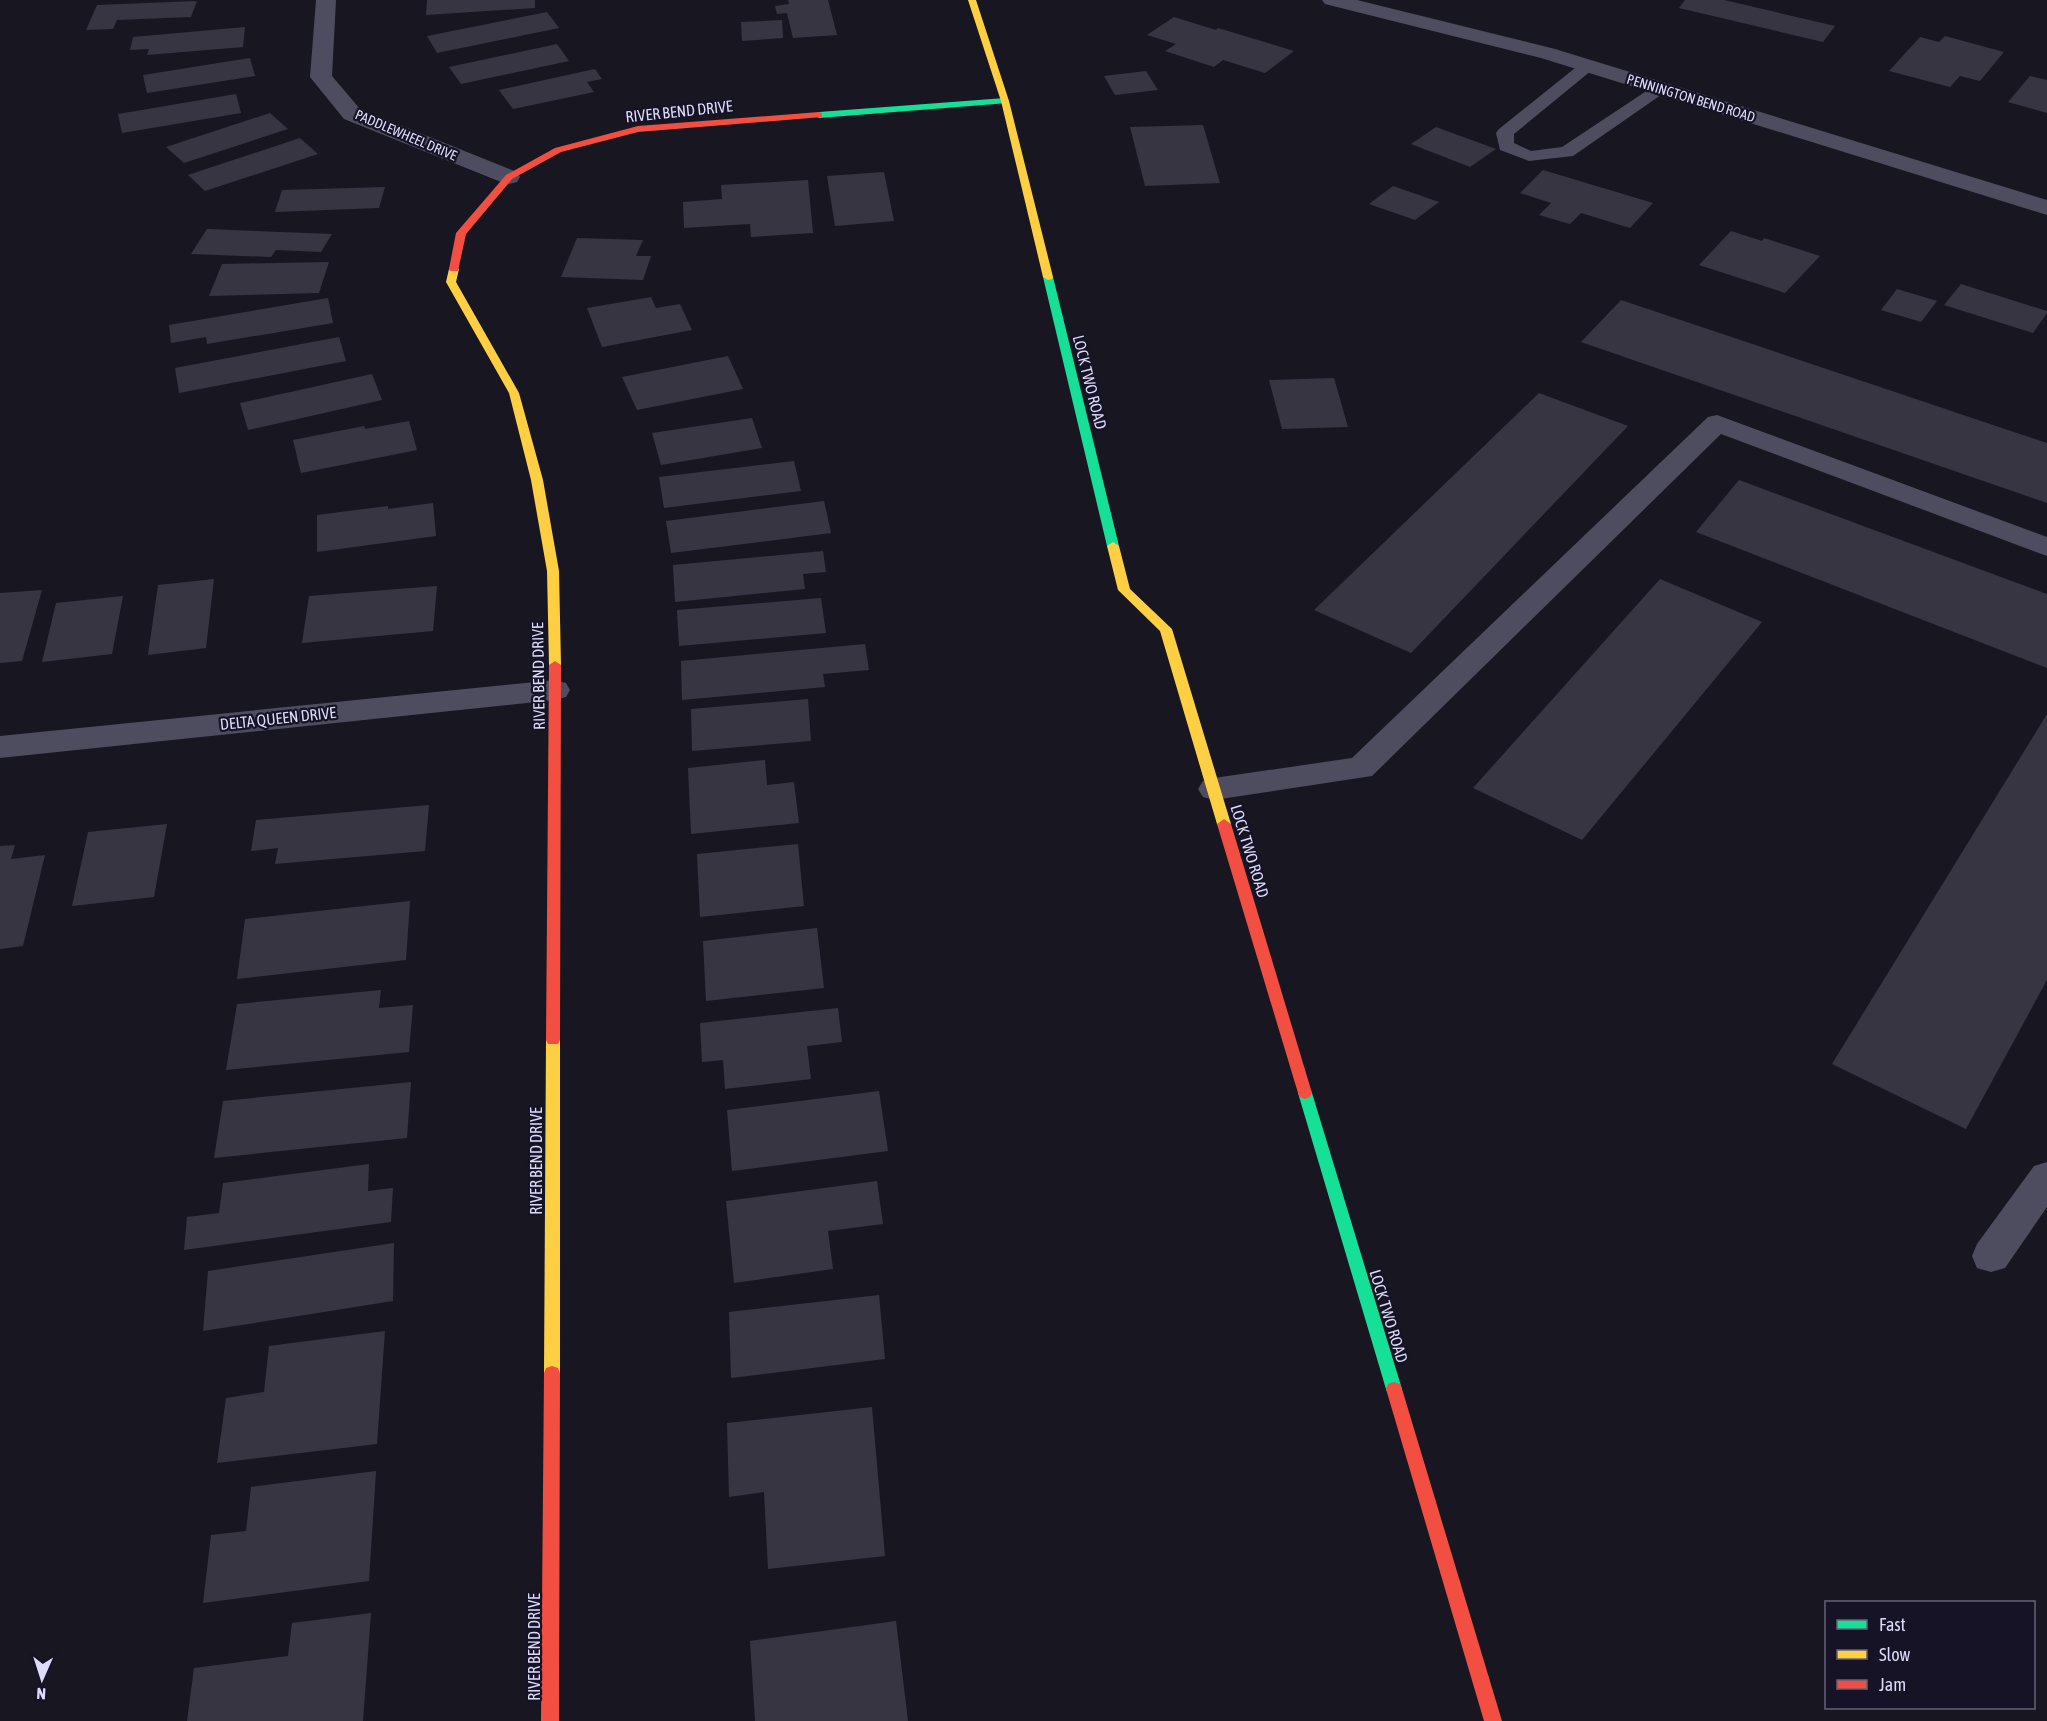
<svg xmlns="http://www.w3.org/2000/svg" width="2047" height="1721" font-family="'Asap Condensed',sans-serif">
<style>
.building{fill:#373542}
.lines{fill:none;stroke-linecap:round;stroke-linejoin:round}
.lane{fill:#4e4d5f;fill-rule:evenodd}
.street{fill:#4e4d5f;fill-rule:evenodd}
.fast{fill:#16e098;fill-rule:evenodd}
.slow{fill:#ffcf43;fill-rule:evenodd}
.jam{fill:#f24e42;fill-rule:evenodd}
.labels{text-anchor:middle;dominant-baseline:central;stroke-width:4.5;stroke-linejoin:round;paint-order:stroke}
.far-street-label{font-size:14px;fill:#dedbfa;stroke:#151325}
.street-label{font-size:16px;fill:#dedbfa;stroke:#151325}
</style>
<rect width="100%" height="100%" fill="#181721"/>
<path class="building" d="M427 0H535V8L426 15Z
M788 0H828L837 35 793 38 787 13 777 14 775 6 789 4Z
M1685 0H1724L1835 26 1823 42 1679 8Z
M197 1 191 17 117 20 113 29 86 30 97 5Z
M547 12 559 28 437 53 427 36Z
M1174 17 1216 30 1218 28 1294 51 1265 73 1223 60 1214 67 1165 51 1176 44 1147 35Z
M782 20 783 38 742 41 741 22Z
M245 27 243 47 147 55 149 49 130 50 133 37Z
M1945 36 2004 52 1980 81 1960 76 1950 87 1889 71 1920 37 1939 42Z
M557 44 569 61 461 84 449 67Z
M250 58 255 76 147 93 143 75Z
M595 69 602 79 587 82 594 92 513 109 499 90Z
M1146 71 1158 90 1115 95 1104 76Z
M2030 76 2047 80V113L2008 102Z
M236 94 241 113 122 133 118 114Z
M270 113 288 129 184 163 166 147Z
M1203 125 1220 183 1145 186 1130 127Z
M1436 127 1496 149 1470 167 1411 144Z
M300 138 318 154 205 191 188 175Z
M1543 170 1653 203 1630 228 1581 213 1570 224 1539 215 1551 203 1520 193Z
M884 172 894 221 835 226 827 176Z
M808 180 813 233 751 237 750 224 684 228 683 202 722 199 721 185Z
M1393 186 1439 202 1415 220 1369 204Z
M385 187 379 208 275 212 282 190Z
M207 229 332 234 321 252 276 250 271 257 191 254Z
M1731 231 1762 241 1764 238 1820 256 1785 293 1699 265Z
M577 238 643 240 636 256H651L643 280 561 277Z
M329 262 319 293 209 296 222 264Z
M1961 284 2047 311V313L2033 333 1944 305Z
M1897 289 1937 301 1921 322 1881 310Z
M651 297 656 308 680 304 692 330 602 347 587 308Z
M328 298 333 323 207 344 206 337 171 343 169 325Z
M1621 300 2047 443V503L1581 342Z
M339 337 346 361 179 393 175 368Z
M728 356 743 389 637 410 622 377Z
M372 374 382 400 248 430 240 403Z
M1334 378 1348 427 1282 429 1269 380Z
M1539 393 1628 426 1411 653 1314 610Z
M752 418 762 448 661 465 652 433Z
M409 421 417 450 301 473 293 440 364 426 365 429Z
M794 461 801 491 664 508 659 477Z
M1739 480 2047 594V668L1696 532Z
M824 501 831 533 671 553 666 521Z
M433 503 436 536 317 552V515L388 506V509Z
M823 551 826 572 803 574 805 589 675 602 673 565Z
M214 579 206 648 148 655 158 585Z
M1660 579 1762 622 1582 840 1473 788Z
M437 586 433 631 302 643 309 596Z
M42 590 22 661 0 663V593Z
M123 596 112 654 42 662 56 603Z
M821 598 826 633 679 646 677 610Z
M865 644 869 670 823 674 825 687 682 700 681 661Z
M808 699 811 741 692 751 691 709Z
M2047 714V980L1966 1129 1832 1064Z
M765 760 767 785 794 782 799 823 691 834 688 768Z
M429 805 425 851 275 864 278 848 251 851 256 820Z
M167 824 154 897 72 906 88 832Z
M798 844 804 906 700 917 697 854Z
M15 845 11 859 45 855 23 946 0 949V846Z
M410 901 406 960 237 979 245 919Z
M817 928 824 988 706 1001 703 941Z
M381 990 379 1008 413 1005 409 1052 226 1070 237 1004Z
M838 1008 842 1042 807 1046 811 1079 725 1089 723 1060 702 1062 700 1023Z
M411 1082 407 1138 214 1158 223 1101Z
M879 1091 888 1151 732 1171 727 1110Z
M369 1164 368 1191 393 1188 391 1222 184 1250 187 1217 219 1213 223 1183Z
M877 1181 883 1224 828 1231 833 1269 734 1283 726 1201Z
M394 1243 393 1301 203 1331 208 1271Z
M879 1295 885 1359 731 1378 729 1312Z
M385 1331 377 1444 217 1463 226 1398 264 1392 269 1346Z
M872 1407 885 1556 768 1569 764 1492 729 1497 727 1423Z
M376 1471 369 1581 203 1603 211 1535 246 1531 251 1487Z
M371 1613 363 1721H187L194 1668 288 1656 292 1623Z
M896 1621 908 1721H755L750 1641Z"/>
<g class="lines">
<path class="lane" d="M1586 62 1594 67 1592 70 1514 134V143L1531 151 1562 147 1657 84H1669L1671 88 1573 156 1529 161 1500 150 1496 133 1499 129 1580 64Z"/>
<path class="street" d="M316 0H336L332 76 360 109 517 172 520 177 517 182 509 184 501 182 344 119 310 77Z
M1322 0H1357L1555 49 2047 200V215L1541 58 1325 4Z
M1717 415 2047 537V556L1721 434 1372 776 1214 800 1203 797 1198 789 1203 781 1214 778 1352 758 1708 417Z
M555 680 566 683 570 690 566 697 555 700 0 758V736Z
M2047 1162V1207L2005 1268 1991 1272 1977 1268 1972 1256 1977 1244 2034 1166Z"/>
<path class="fast" d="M1005 98 1009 101 1008 103 819 118 814 115 819 112Z
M1048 274 1053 277 1119 546 1113 550 1107 546 1043 277Z
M1305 1087 1310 1089 1312 1093 1402 1389 1400 1394 1394 1396 1388 1394 1386 1389 1298 1093 1300 1089Z"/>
<path class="slow" d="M968 0H976L1009 101 1053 277 1052 279 1048 280 1043 277 1001 101Z
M454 266 459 269 456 282 519 393 543 480 559 571 561 665 555 669 549 665 547 571 531 480 509 393 446 282 449 269Z
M1113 542 1119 546 1130 589 1172 629 1231 824 1229 827H1219L1217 824 1160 631 1118 590 1107 546Z
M553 1034 558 1036 560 1040V1373L558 1378 552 1380 546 1378 544 1373 546 1040 548 1036Z"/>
<path class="jam" d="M819 112 822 113V117L638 132 561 152 512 179 466 234 458 271H450L449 269 456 233 506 175 555 148 638 126Z
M555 661 561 665 560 1040 558 1044H548L546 1040 549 665Z
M1224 819 1231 824 1312 1093 1310 1097 1305 1099 1300 1097 1298 1093 1217 824Z
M552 1366 558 1368 560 1373 559 1721H541L544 1373 546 1368Z
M1394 1382 1400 1384 1402 1389 1502 1721H1484L1386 1389 1388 1384Z"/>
</g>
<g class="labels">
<g class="far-street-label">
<text transform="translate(1691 98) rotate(17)">PENNINGTON BEND ROAD</text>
<text transform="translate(406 135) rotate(23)">PADDLEWHEEL DRIVE</text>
</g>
<g class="street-label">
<text transform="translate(679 111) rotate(-6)">RIVER BEND DRIVE</text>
<text transform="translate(1090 382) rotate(76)">LOCK TWO ROAD</text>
<text transform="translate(538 676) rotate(-91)">RIVER BEND DRIVE</text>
<text transform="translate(278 718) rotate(-6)">DELTA QUEEN DRIVE</text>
<text transform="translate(1250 851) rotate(73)">LOCK TWO ROAD</text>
<text transform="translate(536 1161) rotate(-90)">RIVER BEND DRIVE</text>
<text transform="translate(1389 1316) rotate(73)">LOCK TWO ROAD</text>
<text transform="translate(534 1647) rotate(-90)">RIVER BEND DRIVE</text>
</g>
</g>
<rect x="1825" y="1601" width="210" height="108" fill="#151325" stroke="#65637a" stroke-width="1.5"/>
<rect x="1837" y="1620" width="30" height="9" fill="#16e098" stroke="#65637a" stroke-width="1.5"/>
<text x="1879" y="1631" font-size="18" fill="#dedbfa">Fast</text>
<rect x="1837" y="1650" width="30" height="9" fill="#ffcf43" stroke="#65637a" stroke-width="1.5"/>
<text x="1879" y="1661" font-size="18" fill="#dedbfa">Slow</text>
<rect x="1837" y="1680" width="30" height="9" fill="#f24e42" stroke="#65637a" stroke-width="1.5"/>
<text x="1879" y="1691" font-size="18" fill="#dedbfa">Jam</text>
<g transform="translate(42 1679) rotate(183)" stroke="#151325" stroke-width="4.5" paint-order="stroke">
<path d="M0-4.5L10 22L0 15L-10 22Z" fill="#dedbfa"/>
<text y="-9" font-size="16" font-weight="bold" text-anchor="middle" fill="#dedbfa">N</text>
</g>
</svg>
